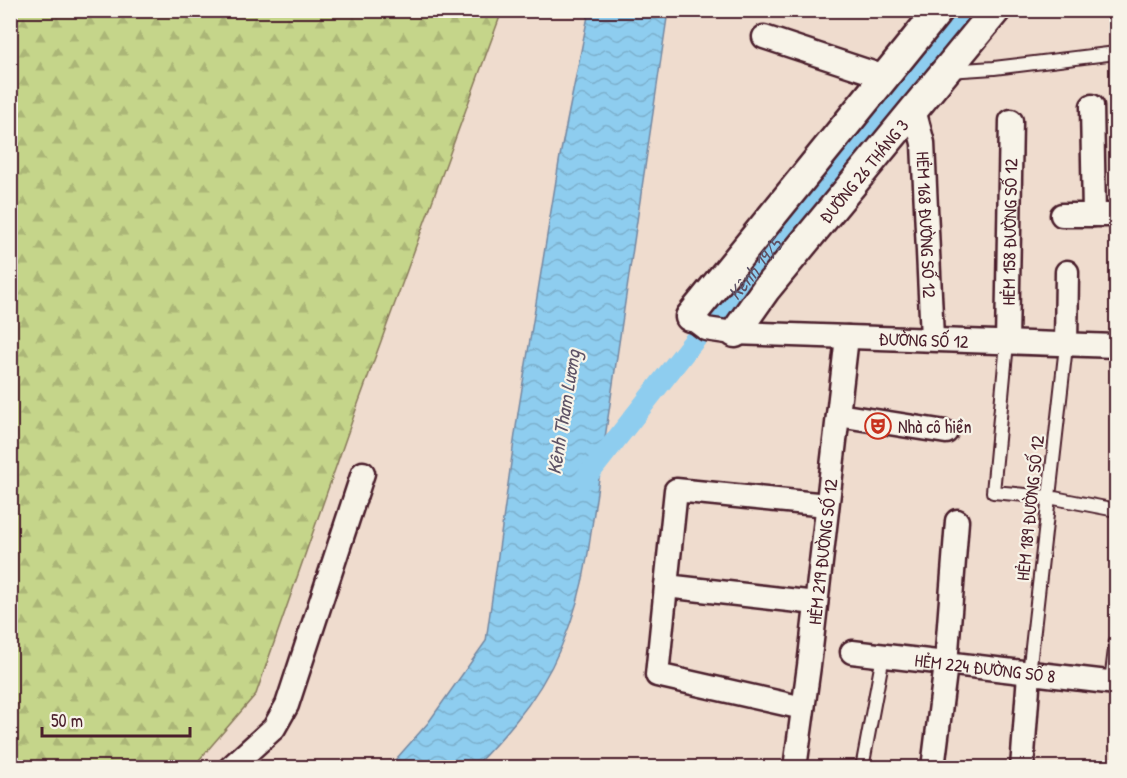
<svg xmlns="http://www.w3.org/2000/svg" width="1127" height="778" font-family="'Patrick Hand',sans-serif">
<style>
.forest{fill:url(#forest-firs);stroke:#887a5a;stroke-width:1.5}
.water{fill:url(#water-waves);stroke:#7387a1;stroke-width:1.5}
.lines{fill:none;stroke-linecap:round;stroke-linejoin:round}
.canal{stroke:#8ecdef;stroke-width:21}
.service-casing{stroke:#4a1f2b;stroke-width:16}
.minor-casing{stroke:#4a1f2b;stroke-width:27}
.tertiary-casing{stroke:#4a1f2b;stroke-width:33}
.service{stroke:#f7f3e8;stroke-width:12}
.minor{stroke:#f7f3e8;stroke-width:22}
.tertiary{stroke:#f7f3e8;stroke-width:28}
.labels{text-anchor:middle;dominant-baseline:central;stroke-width:4.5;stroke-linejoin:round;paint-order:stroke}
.street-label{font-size:18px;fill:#4a1f2b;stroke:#f7f3e8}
.poi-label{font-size:18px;fill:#4a1f2b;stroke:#f7f3e8;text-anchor:start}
.water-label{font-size:20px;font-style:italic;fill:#5e5366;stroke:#f7f3e8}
</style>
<defs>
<pattern id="forest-firs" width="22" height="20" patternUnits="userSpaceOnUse" patternTransform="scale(1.5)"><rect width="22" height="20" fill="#c5d58a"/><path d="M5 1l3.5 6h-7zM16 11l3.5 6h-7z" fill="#abb677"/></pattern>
<pattern id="water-waves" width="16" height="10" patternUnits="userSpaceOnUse" patternTransform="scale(1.5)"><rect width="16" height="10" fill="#8ecdef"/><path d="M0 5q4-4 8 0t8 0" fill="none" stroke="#7cb0cd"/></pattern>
</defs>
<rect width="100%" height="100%" fill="#efdcce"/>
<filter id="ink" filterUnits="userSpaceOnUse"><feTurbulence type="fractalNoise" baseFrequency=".0167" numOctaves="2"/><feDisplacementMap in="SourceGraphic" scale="12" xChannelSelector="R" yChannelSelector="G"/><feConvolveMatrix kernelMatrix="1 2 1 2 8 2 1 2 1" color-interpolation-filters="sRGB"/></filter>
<g filter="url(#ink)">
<path class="forest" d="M10 11H502L358 404 256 694 193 767H11Z"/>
<path class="water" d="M589 11H668L588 553C578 614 555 674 515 722 502 738 488 753 474 767H389L428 723 486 641 518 413 560 156Z"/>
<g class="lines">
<path class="canal" id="s1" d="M585 479 689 347 969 10"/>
<g class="service-casing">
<path id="service" d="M948 71 994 68 1116 53
M1007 343 993 492 1049 497 1116 510
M1029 674 1066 346
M1111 682 1116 641
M862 768 883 656"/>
</g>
<g class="minor-casing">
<g id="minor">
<path d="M764 37 885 77"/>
<path d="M1092 106 1094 215"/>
<path id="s2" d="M914 110 923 143 932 338"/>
<path d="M1062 215H1116"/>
<path id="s3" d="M690 317 706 329 733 333 1116 346"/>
<path id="s4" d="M1007 343 1011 121"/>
<path d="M1066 346 1067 272"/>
<path d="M838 415 946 432"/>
<path d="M666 586 657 675 803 708"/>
<path d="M816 603 666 586 676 490 827 505"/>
<path id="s5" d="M852 652 1116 683"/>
<path d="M230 768 274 728 287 705 363 473"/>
<path id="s6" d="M795 768 809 666 847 337"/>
<path d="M933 768 946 664 957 521"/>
<path d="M1022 768 1029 674"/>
</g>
</g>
<g class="tertiary-casing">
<g id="tertiary">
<path d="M690 317 939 10"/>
<path id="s7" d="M735 333 766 289 996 10"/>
</g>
</g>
<use href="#service" class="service"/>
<use href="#minor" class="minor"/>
<use href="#tertiary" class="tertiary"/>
</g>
</g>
<defs>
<g id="theatre-ring" transform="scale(1.35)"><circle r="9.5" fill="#f7f3e8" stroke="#c8321e" stroke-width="1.5"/><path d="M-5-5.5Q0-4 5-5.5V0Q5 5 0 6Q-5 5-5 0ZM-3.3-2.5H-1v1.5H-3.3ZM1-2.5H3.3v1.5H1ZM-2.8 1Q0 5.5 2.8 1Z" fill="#c8321e"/></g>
</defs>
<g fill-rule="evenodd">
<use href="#theatre-ring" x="878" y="426"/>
</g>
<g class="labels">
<g class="street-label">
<text stroke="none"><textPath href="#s7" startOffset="207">ĐƯỜNG 26 THÁNG 3</textPath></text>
<text stroke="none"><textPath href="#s2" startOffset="116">HẺM 168 ĐƯỜNG SỐ 12</textPath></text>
<text stroke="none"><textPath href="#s4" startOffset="111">HẺM 158 ĐƯỜNG SỐ 12</textPath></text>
<text stroke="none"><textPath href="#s3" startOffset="238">ĐƯỜNG SỐ 12</textPath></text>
<text transform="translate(1030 508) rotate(-84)">HẺM 189 ĐƯỜNG SỐ 12</text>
<text stroke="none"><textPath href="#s6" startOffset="218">HẺM 219 ĐƯỜNG SỐ 12</textPath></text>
<text stroke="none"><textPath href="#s5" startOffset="134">HẺM 224 ĐƯỜNG SỐ 8</textPath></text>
</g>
<g class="poi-label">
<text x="898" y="426">Nhà cô hiền</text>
</g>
<g class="water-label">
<text stroke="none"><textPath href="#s1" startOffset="270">Kênh 19/5</textPath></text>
<text transform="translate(563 412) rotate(-81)">Kênh Tham Lương</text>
</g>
</g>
<rect width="1127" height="778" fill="none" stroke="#f7f3e8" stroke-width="36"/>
<rect x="18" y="18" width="1091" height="742" fill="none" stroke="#4a1f2b" stroke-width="2" filter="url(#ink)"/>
<path d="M42 727v9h148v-9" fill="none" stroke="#4a1f2b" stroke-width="3"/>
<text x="51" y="727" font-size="18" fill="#4a1f2b" stroke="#f7f3e8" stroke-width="4.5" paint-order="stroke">50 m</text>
</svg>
